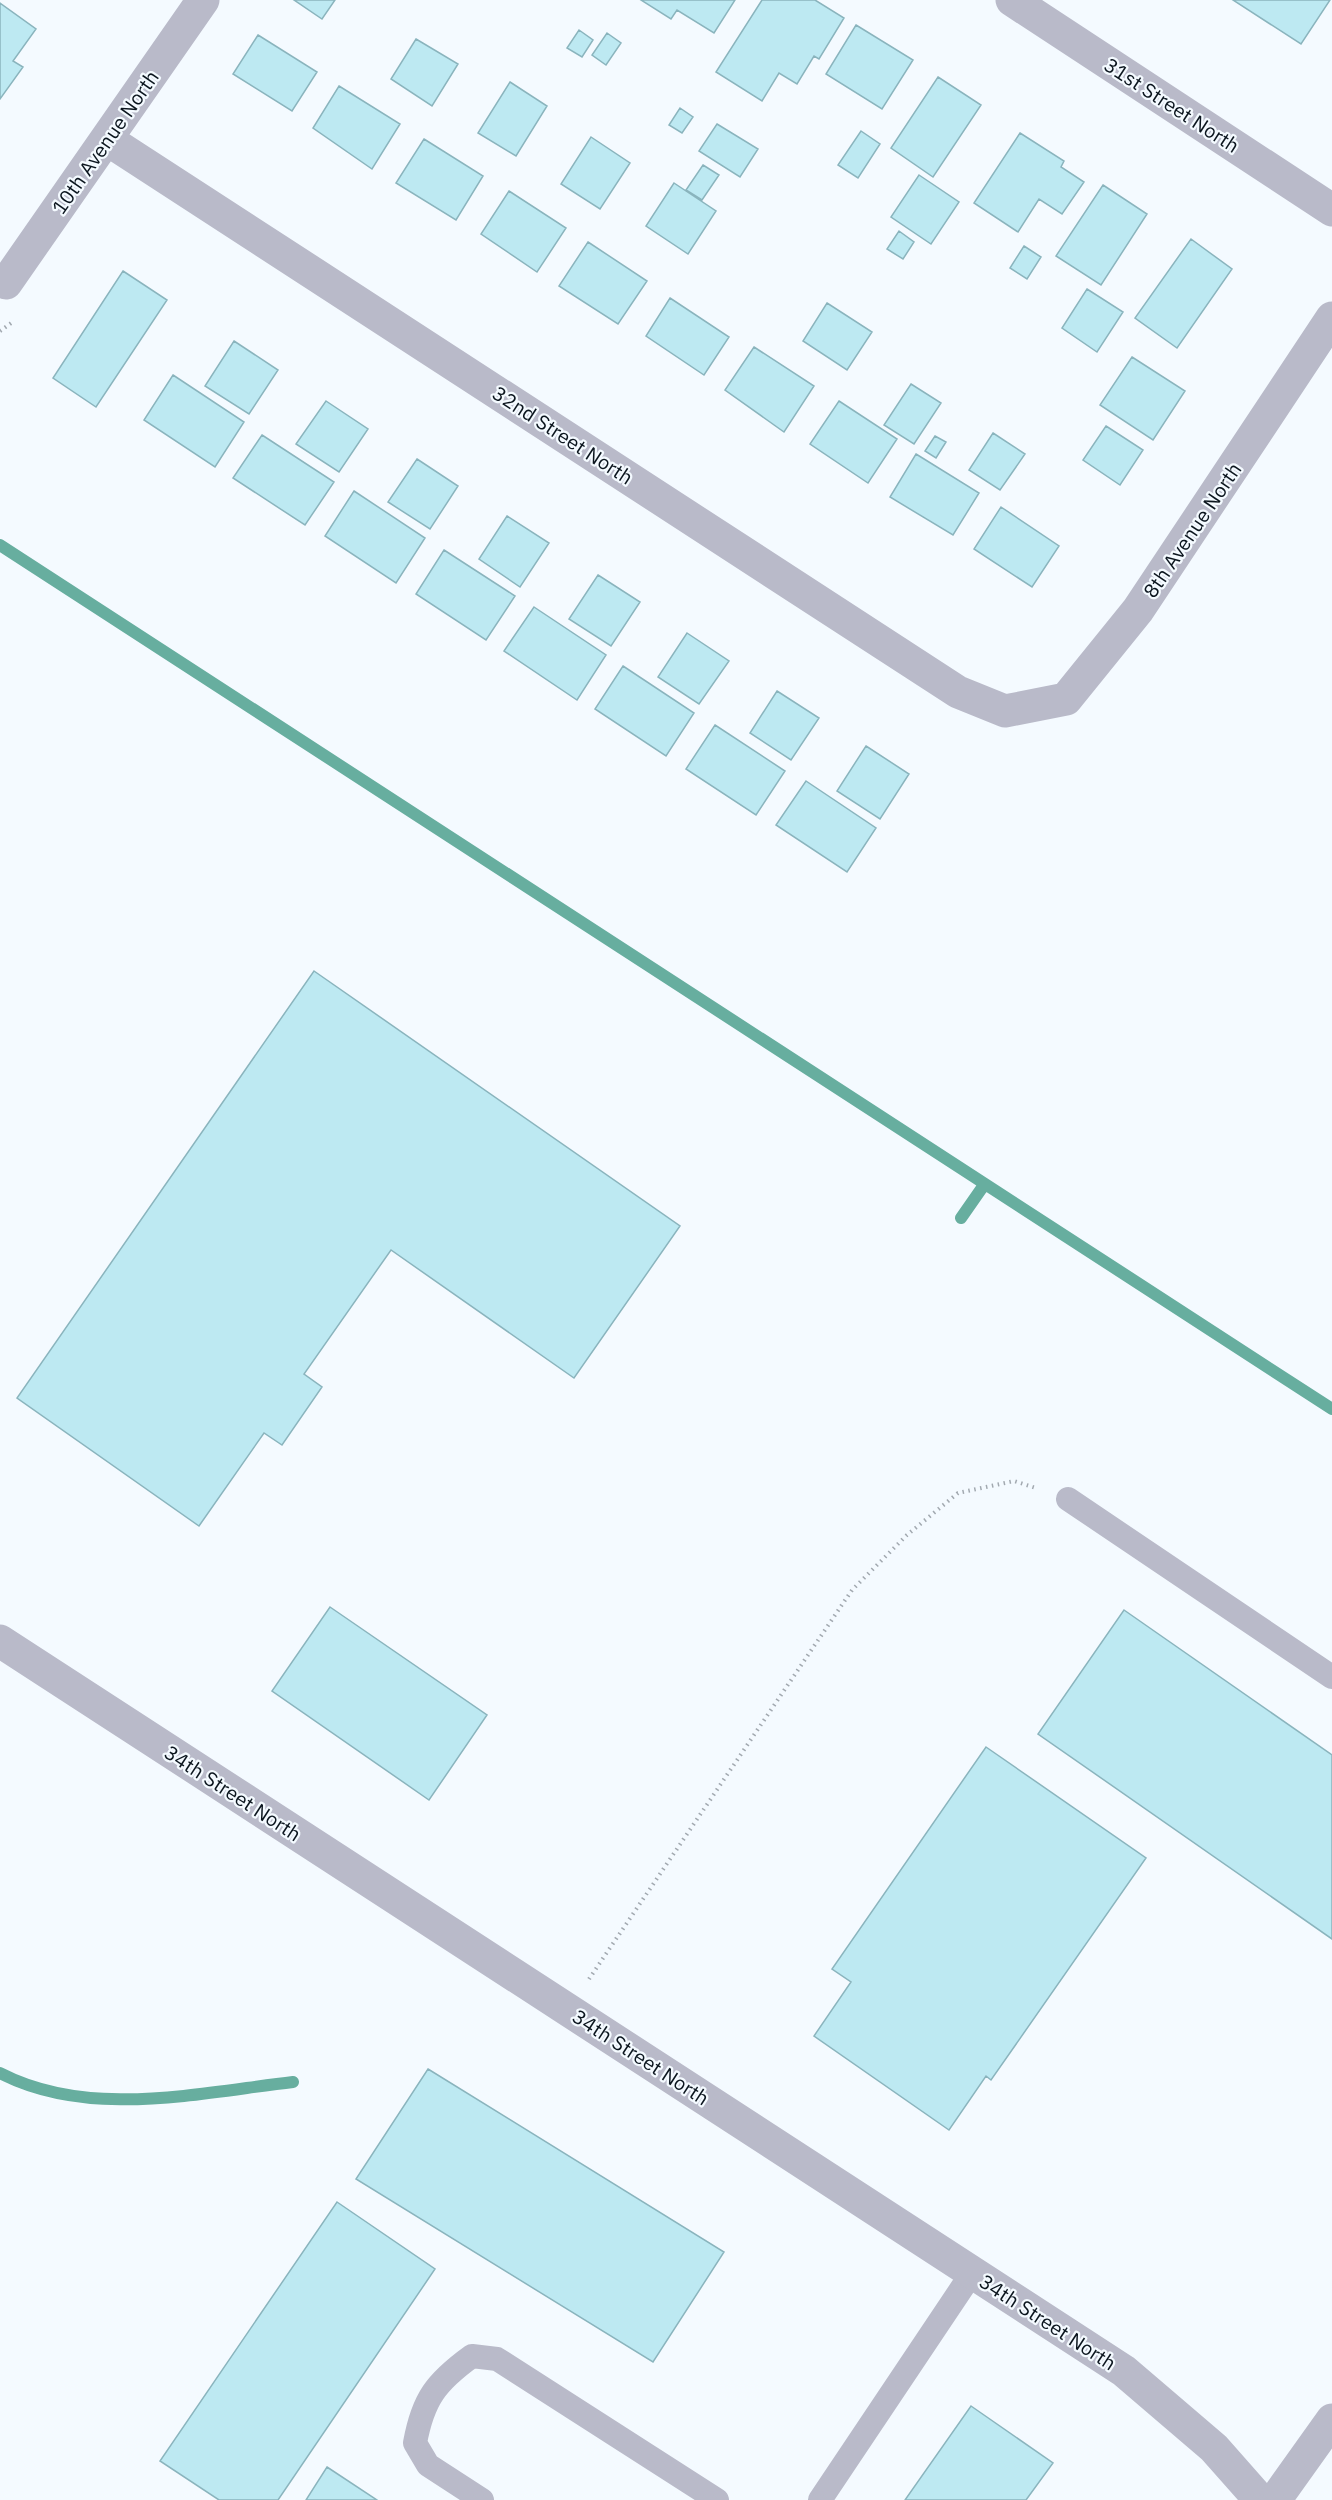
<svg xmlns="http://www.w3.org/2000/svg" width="1332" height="2500" font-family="'IBM Plex Sans',sans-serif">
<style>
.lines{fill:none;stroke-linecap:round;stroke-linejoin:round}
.stream{stroke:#67ae9f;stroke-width:12}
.building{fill:#bde9f2;stroke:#8ab4bd;stroke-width:1.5}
.path{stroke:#a2a9b0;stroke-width:4;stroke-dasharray:1.5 4.5;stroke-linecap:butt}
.service{stroke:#b9bac9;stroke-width:24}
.minor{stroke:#b9bac9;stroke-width:33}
.tertiary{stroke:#b9bac9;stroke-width:33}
.labels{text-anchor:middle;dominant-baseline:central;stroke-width:4.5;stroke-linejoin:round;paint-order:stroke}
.street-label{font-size:20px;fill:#0b151e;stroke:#f4faff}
</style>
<rect width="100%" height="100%" fill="#f4faff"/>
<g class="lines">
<path class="stream" d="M0 545 1332 1409
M961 1218 984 1185
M0 2073C89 2119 198 2093 293 2082"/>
</g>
<path class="building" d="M294 0H335L322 19Z
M641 0H735L714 33 677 10 671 19Z
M762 0H815L844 18 819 59 814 56 797 84 779 73 762 101 716 72Z
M1233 0H1330L1301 44Z
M0 3 36 29 13 61 23 67 0 99Z
M856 25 913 60 882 109 826 74Z
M579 30 593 40 582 57 567 48Z
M607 33 621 43 606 65 592 55Z
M258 35 317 72 292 111 233 74Z
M416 39 458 64 432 106 391 79Z
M938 77 981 105 933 177 891 148Z
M510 82 547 106 516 156 478 133Z
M339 86 400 124 372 169 313 128Z
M680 108 693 117 682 133 669 125Z
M717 124 758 149 740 177 699 151Z
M861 131 880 144 858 178 838 165Z
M1020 133 1064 161 1061 167 1084 182 1062 214 1039 199 1018 232 974 203Z
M591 137 630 163 600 209 561 184Z
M424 139 483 176 456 220 396 183Z
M703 165 719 175 702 200 686 190Z
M919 175 959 202 931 244 891 217Z
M674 183 716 211 688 254 646 226Z
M1103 185 1147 214 1101 285 1056 256Z
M509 191 566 228 537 272 481 234Z
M899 231 914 242 903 259 887 249Z
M1191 239 1232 269 1177 348 1135 318Z
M588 242 647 281 618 324 559 286Z
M1024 246 1041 257 1027 279 1010 268Z
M123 271 167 300 96 407 53 378Z
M1087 289 1123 312 1097 352 1062 328Z
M670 298 729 337 704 375 646 336Z
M827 303 872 332 847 370 803 341Z
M234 341 278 370 249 414 205 386Z
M754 347 814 386 784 432 725 390Z
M1132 357 1185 391 1153 440 1100 405Z
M173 375 244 422 215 467 144 420Z
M911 384 941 403 914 444 884 425Z
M326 401 368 429 339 472 296 444Z
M839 401 897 439 868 483 810 444Z
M1106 426 1143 450 1120 485 1083 460Z
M993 433 1025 454 1000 490 969 470Z
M262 435 334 482 305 525 233 478Z
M935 436 946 442 936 458 925 451Z
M916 454 979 493 953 535 890 497Z
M417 459 458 486 430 529 388 502Z
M354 491 425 538 396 583 325 536Z
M1001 507 1059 546 1032 587 974 549Z
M507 516 549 543 520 587 479 559Z
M444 550 515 596 486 640 416 594Z
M598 575 640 602 611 646 569 619Z
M534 607 606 655 577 700 504 651Z
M687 633 729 661 699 704 658 677Z
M623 666 694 713 666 756 595 709Z
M777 691 819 718 791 760 750 733Z
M715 725 785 771 756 815 686 769Z
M866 746 909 774 880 819 837 791Z
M806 781 876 828 847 872 776 825Z
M314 971 680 1226 574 1378 391 1250 304 1374 322 1387 282 1445 264 1433 199 1526 17 1398Z
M330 1607 487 1715 429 1800 272 1691Z
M1124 1610 1332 1755V1939L1038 1734Z
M986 1747 1146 1858 991 2080 986 2076 949 2130 814 2036 851 1982 832 1969Z
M428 2069 724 2252 653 2362 356 2179Z
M337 2202 435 2269 278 2500H219L160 2461Z
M971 2406 1053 2463 1026 2500H905Z
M327 2467 377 2500H306Z"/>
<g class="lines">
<path class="path" d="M0 331 14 321
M589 1979 852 1590 907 1535 958 1493 1014 1481 1036 1488"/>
<path class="service" d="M1068 1499 1332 1677
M482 2500 428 2465 415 2443C423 2399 436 2382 472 2356L497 2359 717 2500
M820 2500 972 2273"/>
<path class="minor" d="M1012 0 1332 210
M108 140 958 692 1005 711 1066 699 1138 610 1332 318
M6 283 203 0
M0 1641 1124 2371 1214 2448 1260 2500"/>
<path class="tertiary" d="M1275 2500 1332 2420"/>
</g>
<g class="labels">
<g class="street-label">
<text transform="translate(1172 105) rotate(33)">31st Street North</text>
<text transform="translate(105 142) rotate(-55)">10th Avenue North</text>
<text transform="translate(563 435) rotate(33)">32nd Street North</text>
<text transform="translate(1192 530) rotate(-56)">8th Avenue North</text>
<text transform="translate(233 1793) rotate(33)">34th Street North</text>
<text transform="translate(641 2057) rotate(33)">34th Street North</text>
<text transform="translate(1048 2322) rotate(33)">34th Street North</text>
</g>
</g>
</svg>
